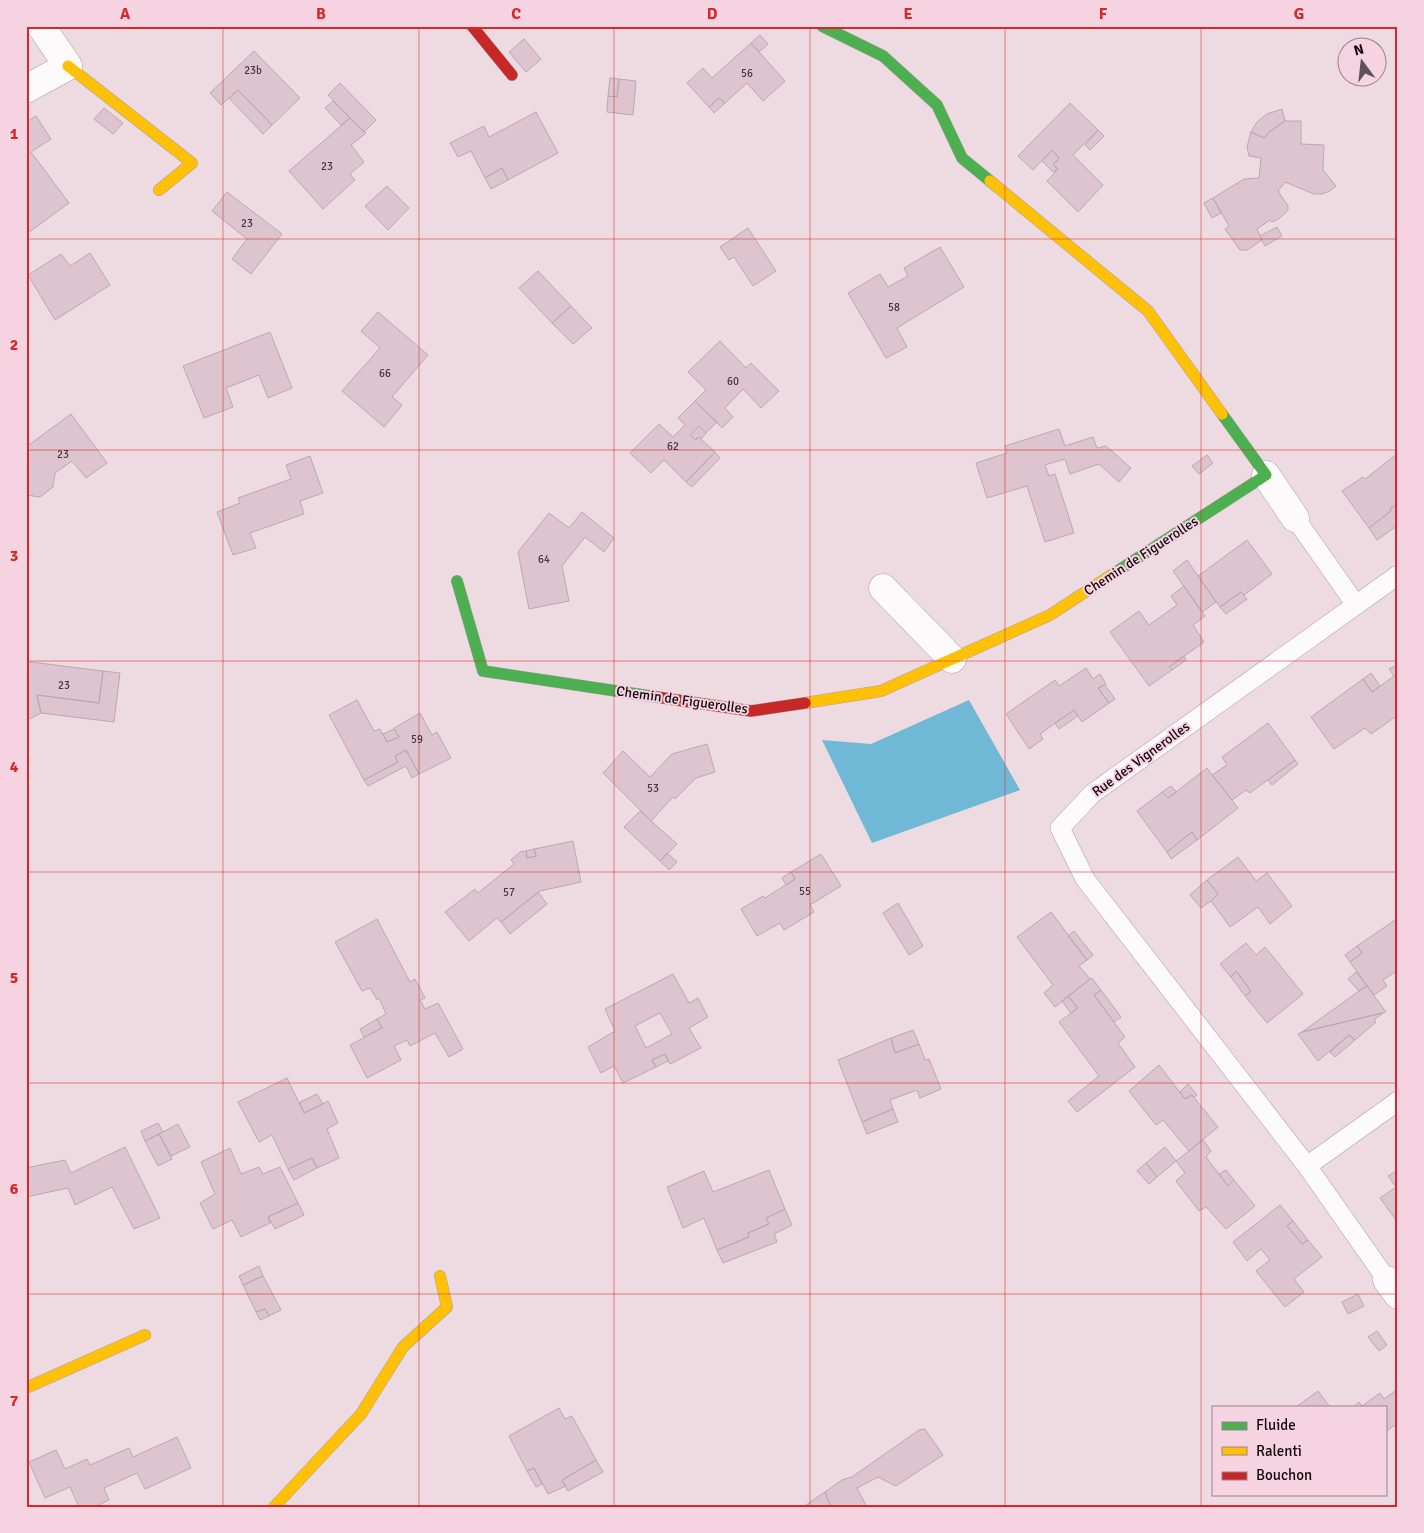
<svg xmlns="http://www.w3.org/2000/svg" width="1424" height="1533" font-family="Signika,sans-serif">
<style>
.water{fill:#70b9d6}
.building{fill:#ddc4cf;stroke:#b8aaaf;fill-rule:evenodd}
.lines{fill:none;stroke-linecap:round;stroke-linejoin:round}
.lane-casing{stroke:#ad9ea4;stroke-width:20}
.street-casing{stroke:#ad9ea4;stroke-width:29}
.fast-casing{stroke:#ad9ea4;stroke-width:12}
.slow-casing{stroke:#ad9ea4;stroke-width:12}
.jam-casing{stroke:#ad9ea4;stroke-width:12}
.lane{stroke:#fcfafb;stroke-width:19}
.street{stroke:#fcfafb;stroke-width:28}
.fast{stroke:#4caf50;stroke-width:11}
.slow{stroke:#ffc107;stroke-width:11}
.jam{stroke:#c62828;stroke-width:11}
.grid{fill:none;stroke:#d62828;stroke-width:1;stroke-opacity:0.55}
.labels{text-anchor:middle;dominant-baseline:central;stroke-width:4;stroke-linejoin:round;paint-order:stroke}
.number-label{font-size:11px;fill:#46383e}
.street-label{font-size:14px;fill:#12080c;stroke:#f6d3e1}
.neatline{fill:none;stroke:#d62828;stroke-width:2}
.grid-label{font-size:16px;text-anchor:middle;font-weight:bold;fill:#d62828}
</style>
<rect width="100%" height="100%" fill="#eedbe2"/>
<path class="water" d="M969 700 1020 790 872 843 822 740 871 744Z"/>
<path class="building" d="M760 35 768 44 759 52 751 43Z
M524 39 541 59 526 72 509 52Z
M751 43 785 81 763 101 747 83 725 103 719 98 709 107 687 83 703 68 712 78Z
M254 51 300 98 272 125 238 90 221 105 210 93Z
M610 78 619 79 617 97 608 96Z
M619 79 636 81 633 115 607 112 608 96 617 97Z
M340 83 376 120 364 132 328 95Z
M238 90 272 125 263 134 229 98Z
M719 98 725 103 714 113 709 107Z
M333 101 350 118 341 125 325 108Z
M1070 103 1098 130 1073 155 1103 185 1078 212 1047 181 1058 169 1053 165 1059 158 1052 150 1033 170 1018 156Z
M104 108 123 123 113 134 94 119Z
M1282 109 1285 121 1269 132 1264 138 1251 132 1257 122 1267 114Z
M536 112 558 153 508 180 502 168 485 178 471 151 458 157 450 143 484 126 489 137Z
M36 116 51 139 31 152 69 203 28 233 26 230V122Z
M350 118 366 133 351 145 364 162 350 174 355 180 323 209 289 171Z
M1285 121H1301V144L1324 145 1323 170 1336 186 1330 191 1322 194H1314L1285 182 1278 191 1288 206V210L1280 218 1272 222 1270 220 1257 229 1262 240 1247 250H1240L1225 229 1229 226 1213 198 1244 179 1259 178 1261 158 1249 156 1247 147 1251 132 1264 138 1269 132Z
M1098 130 1104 136 1090 150 1085 145Z
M1052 150 1059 158 1053 165 1058 169 1053 172 1042 161Z
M502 168 508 180 491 189 485 178Z
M387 186 409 208 388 230 365 206Z
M227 192 282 234 251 274 232 259 247 239 212 211Z
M1213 198 1221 213 1212 218 1204 203Z
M1277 227 1282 236 1265 246 1260 236Z
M748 228 776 271 753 286 734 257 729 260 720 247Z
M940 247 964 287 897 328 907 347 886 358 848 293 880 274 888 287 908 276 904 268Z
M90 253 110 285 55 320 28 275 61 254 70 266Z
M538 271 571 306 552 323 519 288Z
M571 306 592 328 573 344 552 323Z
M378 312 428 355 392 397 402 405 384 427 342 391 380 348 361 331Z
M270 332 292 388 268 398 259 375 226 388 233 407 204 418 183 366Z
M720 341 746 368 751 363 779 391 761 408 743 389 725 408 733 417 722 428 695 401 706 390 688 372Z
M695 401 717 422 706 433 699 426 690 435 695 440 699 437 715 452 686 482 664 460 651 473 630 453 659 424 673 437 685 425 678 418Z
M71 414 107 463 86 478 72 461 55 473 53 487 40 497 26 495V447Z
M699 426 706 433 701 439 699 437 695 440 690 435Z
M1059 429 1065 446 1093 437 1097 448 1106 446 1131 468 1119 482 1099 464 1070 474 1065 459 1045 465 1049 476 1055 474 1074 533 1045 542 1027 486 987 498 976 463 1007 453 1005 446Z
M715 452 720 458 692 487 686 482Z
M1398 453V505L1397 504 1390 509 1391 511 1369 528 1342 491 1363 477 1365 479Z
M1207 455 1213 463 1199 474 1192 466Z
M310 456 323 493 300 501 304 514 250 533 256 548 233 555 217 512 240 503 238 498 291 479 286 465Z
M1397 504 1398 516 1396 517 1398 519V525L1377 540 1369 528 1391 511 1390 509Z
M582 512 614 538 604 552 585 537 562 566 569 601 529 609 518 552 549 513 569 528Z
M1247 540 1272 574 1244 595 1241 592 1220 607 1198 576Z
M1187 560 1216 602 1202 612 1173 571Z
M1184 586 1205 616 1193 625 1204 642 1169 667 1172 670 1149 686 1110 632 1139 611 1149 625 1177 605 1171 596Z
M1241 592 1247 599 1226 614 1220 607Z
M1184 656 1186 660 1172 670 1169 667Z
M31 662 103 671 99 703 37 695 41 713 26 721V664Z
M1398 664V681L1389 669Z
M1086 668 1093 679 1100 674 1106 684 1098 688 1109 703 1082 722 1074 710 1040 734 1043 739 1029 749 1006 714 1055 680 1059 686Z
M103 671 120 673 114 722 41 713 37 695 99 703Z
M1371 673 1380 686 1372 692 1363 679Z
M1394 676 1398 681V715L1371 734 1365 728 1334 749 1311 717 1363 679 1372 692Z
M1105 685 1115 699 1109 703 1098 688Z
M357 700 374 731 380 729 387 742 399 737 394 728 420 713 432 735 437 732 451 758 419 774 406 750 395 756 398 762 364 780 329 715Z
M1074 710 1078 716 1059 729 1055 723Z
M1268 723 1295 760 1250 793 1246 790 1232 800 1212 775 1227 765 1222 757Z
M394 729 399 737 387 742 383 734Z
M707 744 715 772 696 778 675 799 673 797 651 821 603 773 623 751 650 777 672 754Z
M406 750 419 774 412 778 406 766 368 786 364 780 398 762 395 756Z
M1295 760 1298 764 1272 785 1268 780Z
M1207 768 1238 808 1197 840 1192 832 1167 852 1137 811 1162 792 1168 798Z
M1171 786 1177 792 1168 798 1162 792Z
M640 811 677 844 660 861 624 827Z
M1192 832 1197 840 1171 859 1167 852Z
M573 841 581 882 540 891 501 922 497 918 469 941 445 912 475 889 478 893 514 864 511 860 520 852 526 851 527 858 536 856 534 849Z
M534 849 536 856 527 858 526 851Z
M667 853 677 862 669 870 660 861Z
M821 854 841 886 810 905 814 912 784 930 780 923 757 936 741 909 763 896 765 898 795 879 791 872Z
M1238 857 1256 881 1267 873 1292 906 1270 924 1258 907 1230 927 1211 901 1218 894 1207 880Z
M791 872 795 879 786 885 782 878Z
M1207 880 1218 894 1211 901 1201 908 1190 895Z
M538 892 547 904 510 934 501 922Z
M898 903 923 946 909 955 883 913Z
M1051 912 1087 960 1079 966 1090 979 1055 1007 1044 993 1053 985 1017 937Z
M1398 918V970L1383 980 1387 986 1374 995 1350 962 1362 953 1357 946Z
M377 919 410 982 415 979 425 998 420 1000 425 1009 438 1003 463 1049 449 1057 435 1033 410 1046 407 1040 394 1046 401 1060 367 1078 350 1045 382 1028 377 1019 386 1014 379 998 377 1000 370 988 362 991 335 942Z
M1074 931 1093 955 1087 960 1068 936Z
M1246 943 1256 955 1265 947 1303 994 1267 1023 1245 996 1251 991 1236 971 1231 977 1220 964Z
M1357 946 1362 953 1350 962 1345 955Z
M1236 971 1251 991 1245 996 1231 977Z
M1356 972 1367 986 1359 991 1348 979Z
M673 974 689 1003 698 998 708 1017 689 1028 701 1048 670 1064 665 1054 652 1060 656 1067 623 1083 614 1066 601 1073 588 1047 615 1031 605 1009ZM660 1013 672 1034 646 1048 635 1026Z
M1092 978 1101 990 1094 995 1125 1037 1118 1043 1135 1067 1077 1112 1068 1101 1099 1076 1059 1022 1078 1008 1068 996Z
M1367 986 1386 1012 1302 1032 1359 991Z
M1101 990 1121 1017 1114 1022 1094 995Z
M1068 996 1078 1008 1071 1013 1062 1001Z
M1383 1013 1374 1020 1376 1022 1355 1040 1349 1035 1318 1061 1298 1034 1302 1032Z
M377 1019 382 1028 364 1037 360 1029Z
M913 1030 919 1044 895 1053 891 1038Z
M1349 1035 1355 1040 1335 1057 1330 1052Z
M891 1038 895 1053 919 1044 925 1060 929 1059 941 1089 920 1098 917 1090 890 1100 893 1109 862 1122 838 1060Z
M665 1054 668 1061 656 1067 652 1060Z
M1159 1065 1185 1099 1192 1095 1218 1127 1189 1151 1163 1120 1156 1125 1129 1091Z
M287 1078 304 1113 328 1101 338 1123 327 1129 339 1158 317 1168 312 1158 288 1169 272 1135 259 1142 238 1102Z
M1188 1084 1197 1095 1194 1097 1192 1095 1185 1099 1180 1092Z
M317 1094 323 1104 304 1113 300 1102Z
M893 1109 898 1122 867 1134 862 1122Z
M158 1123 163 1132 145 1141 141 1131Z
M178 1124 190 1147 171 1156 159 1134Z
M159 1134 172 1159 158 1166 145 1141Z
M1203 1140 1211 1151 1206 1157 1219 1174 1228 1186 1234 1180 1255 1206 1226 1229 1206 1207 1199 1211 1176 1181 1185 1173 1176 1161Z
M125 1147 160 1218 134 1229 112 1187 75 1205 68 1188 26 1197V1168L65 1160 71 1173Z
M1165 1147 1176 1161 1157 1177 1146 1163Z
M230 1148 241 1174 259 1167 263 1174 280 1167 298 1203 268 1217 270 1223 241 1237 232 1220 213 1229 200 1203 215 1194 201 1162Z
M312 1158 317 1168 294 1180 288 1169Z
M1146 1163 1157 1177 1149 1184 1137 1171Z
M769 1170 785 1209 766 1218 769 1224 748 1233 749 1237 717 1250 704 1218 683 1228 667 1187 704 1171 713 1192Z
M1226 1170 1234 1180 1228 1186 1219 1174Z
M1398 1170V1223L1380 1198 1396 1187 1388 1176Z
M298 1203 304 1215 275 1229 268 1217Z
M1280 1205 1293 1221 1287 1226 1302 1244 1308 1240 1322 1257 1294 1279 1304 1292 1285 1307 1256 1271 1270 1260 1261 1249 1247 1261 1233 1242Z
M785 1209 792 1225 774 1234 777 1242 723 1263 717 1250 749 1237 748 1233 769 1224 766 1218Z
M1293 1221 1308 1240 1302 1244 1287 1226Z
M259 1266 263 1276 243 1285 239 1276Z
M263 1276 281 1310 269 1316 265 1309 256 1312 243 1285Z
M1358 1294 1364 1306 1348 1314 1342 1302Z
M265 1309 269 1316 260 1320 256 1312Z
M1377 1331 1387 1345 1379 1351 1368 1337Z
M1398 1389V1423L1385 1432V1407H1353L1359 1402 1362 1406 1380 1393 1384 1399Z
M1318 1391 1330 1407H1296Z
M559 1408 565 1419 572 1416 596 1460 562 1480 566 1486 548 1494 534 1468 527 1471 509 1436Z
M925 1429 943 1455 896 1486 878 1477 857 1488 867 1507H831L825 1492 842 1480 852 1477 919 1430Z
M177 1437 191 1468 145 1489 137 1473 104 1488 109 1500 94 1507H79L70 1487 45 1498 29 1462 56 1450 65 1469 87 1459 90 1465 129 1448 133 1457Z
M596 1460 603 1472 568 1491 562 1480Z
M534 1468 542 1484 536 1487 527 1471Z
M825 1492 831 1507H803Z"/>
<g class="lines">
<g class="lane-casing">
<path id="lane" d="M1295 518 1356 605
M1307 1166 1398 1101
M1387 1280 1307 1166 1085 879 1060 828 1093 793 1398 575"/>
</g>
<g class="street-casing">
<path id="street" d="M26 89 68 66 41 26
M1266 475 1295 518
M883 588 952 659
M1387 1280 1398 1295"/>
</g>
<g class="fast-casing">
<path id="fast" d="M822 26 883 56 937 105 962 158 990 181
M1116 572 1266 475 1222 414
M457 581 483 671 650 696"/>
</g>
<g class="slow-casing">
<path id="slow" d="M68 66 192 163 159 190
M990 181 1148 311 1222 414
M805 703 881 691 1050 615 1116 572
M26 1388 145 1335
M274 1507 361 1414 403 1347 447 1307 440 1276"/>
</g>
<g class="jam-casing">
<path id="jam" d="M472 26 512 75
M650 696 751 711 805 703"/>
</g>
<use href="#lane" class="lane"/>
<use href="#street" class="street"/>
<use href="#fast" class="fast"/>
<use href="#slow" class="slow"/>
<use href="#jam" class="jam"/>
</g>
<path class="grid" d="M223 26V1507M419 26V1507M614 26V1507M810 26V1507M1005 26V1507M1201 26V1507M26 239H1398M26 450H1398M26 661H1398M26 872H1398M26 1083H1398M26 1294H1398"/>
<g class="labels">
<g class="number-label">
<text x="253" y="70">23b</text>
<text x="747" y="73">56</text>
<text x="327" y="166">23</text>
<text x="247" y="223">23</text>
<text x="894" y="307">58</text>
<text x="385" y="373">66</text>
<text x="733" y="381">60</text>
<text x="673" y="446">62</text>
<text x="63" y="454">23</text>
<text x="544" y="559">64</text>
<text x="64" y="685">23</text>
<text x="417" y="739">59</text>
<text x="653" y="788">53</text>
<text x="805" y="891">55</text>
<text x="509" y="892">57</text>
</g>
<g class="street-label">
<text transform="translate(1141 556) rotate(-33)">Chemin de Figuerolles</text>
<text transform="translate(682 700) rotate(8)">Chemin de Figuerolles</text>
<text transform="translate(1141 759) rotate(-36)">Rue des Vignerolles</text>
</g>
</g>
<rect width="1424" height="1533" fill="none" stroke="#f6d3e1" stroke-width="55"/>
<rect x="1212" y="1406" width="175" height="90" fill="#f6d3e1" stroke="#9b828c"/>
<rect x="1222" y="1422" width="25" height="8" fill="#4caf50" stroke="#9b828c"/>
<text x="1256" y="1430" font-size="15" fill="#12080c">Fluide</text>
<rect x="1222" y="1447" width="25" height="8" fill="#ffc107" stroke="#9b828c"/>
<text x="1256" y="1456" font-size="15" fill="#12080c">Ralenti</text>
<rect x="1222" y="1472" width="25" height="8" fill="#c62828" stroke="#9b828c"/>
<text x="1256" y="1480" font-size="15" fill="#12080c">Bouchon</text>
<g transform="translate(1362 62) rotate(345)"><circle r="24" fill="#f6d3e1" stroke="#9b828c"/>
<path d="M0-4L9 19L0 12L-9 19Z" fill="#5f5257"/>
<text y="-8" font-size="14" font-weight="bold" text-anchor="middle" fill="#12080c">N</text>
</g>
<rect x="28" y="28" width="1368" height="1478" class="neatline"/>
<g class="grid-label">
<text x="125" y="19">A</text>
<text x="321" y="19">B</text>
<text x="516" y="19">C</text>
<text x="712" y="19">D</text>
<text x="908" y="19">E</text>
<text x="1103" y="19">F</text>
<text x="1299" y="19">G</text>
<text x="14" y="139">1</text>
<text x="14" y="350">2</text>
<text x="14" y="561">3</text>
<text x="14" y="772">4</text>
<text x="14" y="983">5</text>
<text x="14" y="1194">6</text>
<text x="14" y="1406">7</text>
</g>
</svg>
